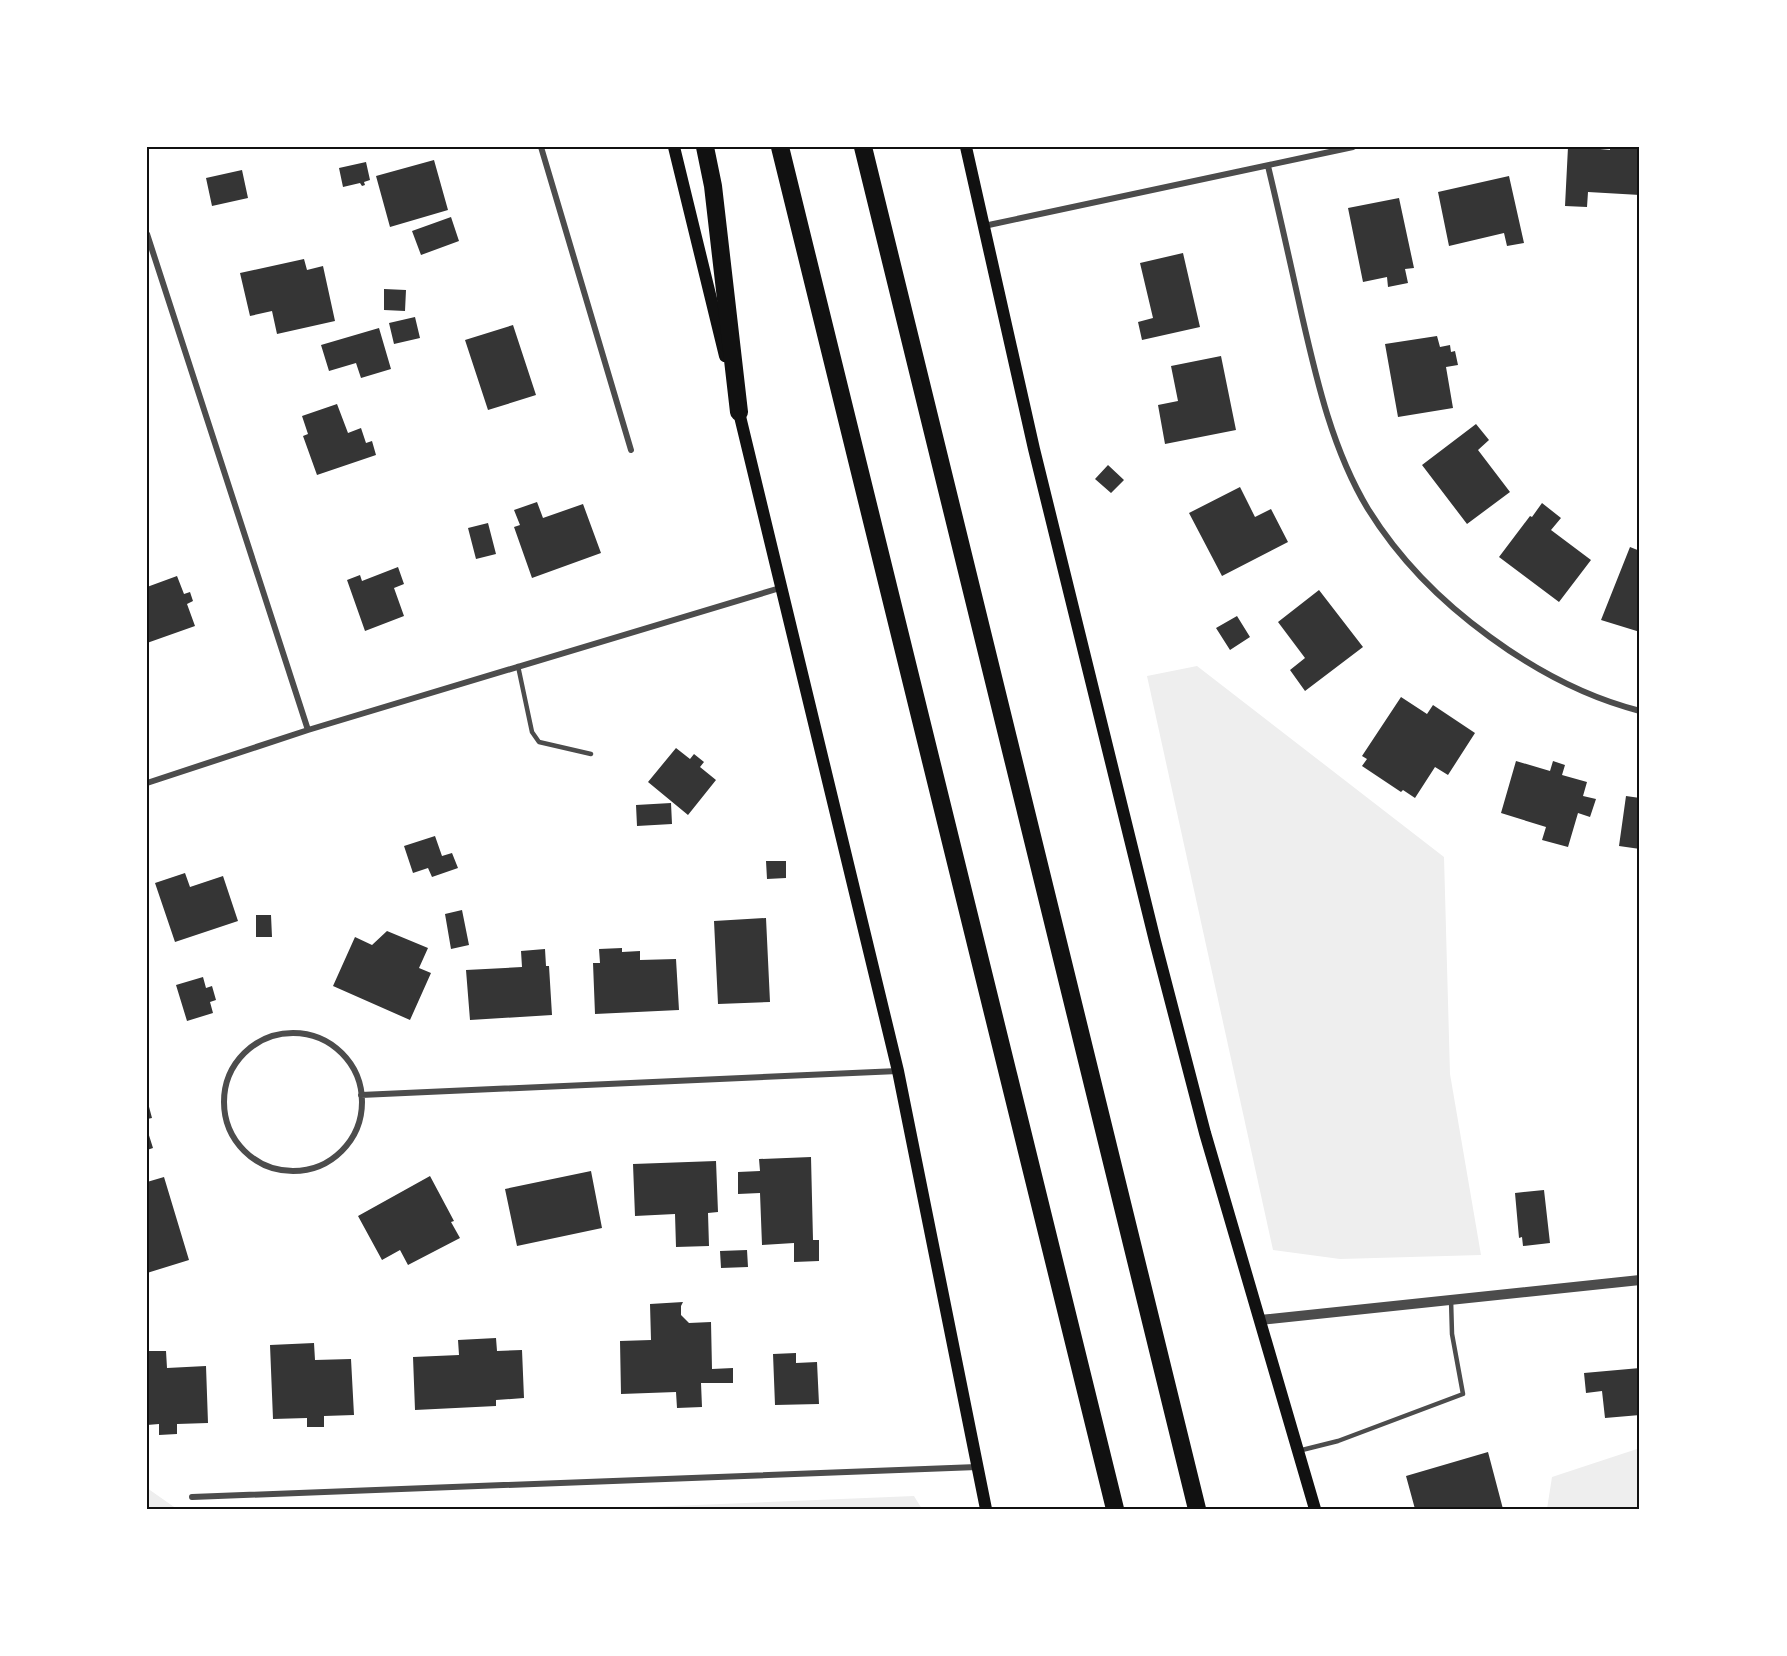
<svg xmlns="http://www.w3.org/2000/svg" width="1787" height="1656" font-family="'Roboto Serif',serif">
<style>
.green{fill:#eee}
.building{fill:#353535}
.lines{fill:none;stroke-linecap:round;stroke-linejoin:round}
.service{stroke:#4c4c4c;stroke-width:4.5}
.minor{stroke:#4c4c4c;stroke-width:6}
.tertiary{stroke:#4c4c4c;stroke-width:10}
.secondary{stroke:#111;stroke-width:12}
.motorway{stroke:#111;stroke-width:18}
.neatline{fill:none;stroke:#111;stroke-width:2}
</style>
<rect width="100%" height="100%" fill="#fff"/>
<path class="green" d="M1197 666 1444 857 1450 1074 1481 1255 1340 1259 1273 1250 1147 676Z
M1640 1448V1509H1547L1552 1477Z
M147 1488 177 1509H147Z
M914 1496 922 1509H597Z"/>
<path class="building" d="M1568 147H1600V149L1610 150V147H1640V195L1588 192 1587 207 1565 206Z
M434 160 448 210 390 227 376 176Z
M366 162 370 180 364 182 365 185 362 186 360 183 343 187 339 168Z
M242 170 248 198 212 206 206 178Z
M1509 176 1524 243 1507 246 1504 233 1449 246 1438 192Z
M1399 198 1414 268 1405 269 1408 283 1388 287 1387 277 1363 282 1348 208Z
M451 217 459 241 421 255 412 231Z
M1183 253 1200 327 1142 340 1138 322 1153 318 1140 263Z
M304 259 307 270 323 266 335 321 277 334 272 311 250 316 240 273Z
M384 289 406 290 405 311 384 310Z
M415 317 420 338 394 344 389 323Z
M513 325 536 395 488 410 465 340Z
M379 328 391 369 361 378 356 363 329 371 321 345Z
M1437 336 1440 347 1450 345 1451 352 1455 351 1458 365 1446 367 1453 408 1398 417 1385 344Z
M1221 356 1236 430 1165 444 1158 405 1178 401 1171 366Z
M337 404 348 433 361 428 366 443 372 441 376 455 317 475 303 436 308 434 302 416Z
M1476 424 1489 440 1478 450 1510 492 1467 524 1422 465Z
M1108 465 1124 480 1111 493 1095 479Z
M1240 487 1255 517 1271 509 1288 542 1222 576 1189 513Z
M537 502 543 518 583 504 601 553 532 578 514 527 520 525 514 510Z
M1542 503 1561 518 1551 530 1591 560 1559 602 1499 557 1530 516 1532 517Z
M488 523 496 554 476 559 468 528Z
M1630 547 1640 551V632L1601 620Z
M398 567 404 584 394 588 404 616 365 631 347 580 360 575 362 581Z
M177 576 184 594 190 592 193 601 187 604 195 626 147 643V587Z
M1319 590 1363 647 1305 691 1290 670 1305 658 1278 622Z
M1237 616 1250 637 1230 650 1216 628Z
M1401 697 1427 714 1433 705 1475 733 1448 775 1435 767 1415 798 1403 790 1401 792 1362 766 1367 759 1362 756Z
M676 748 690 759 694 754 704 762 700 767 716 780 688 815 648 782Z
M1516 761 1550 771 1553 761 1565 765 1562 775 1587 782 1583 796 1596 799 1590 817 1578 813 1568 847 1542 840 1546 827 1501 813Z
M1626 796 1640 798V849L1619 846Z
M671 803 672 824 637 826 636 805Z
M435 836 442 856 452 853 458 868 432 877 428 868 413 873 404 846Z
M766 861H786V878L767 879Z
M185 873 190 887 223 876 238 921 175 942 155 883Z
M462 910 469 945 451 949 445 914Z
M256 915H271L272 937H256Z
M766 918 770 1002 718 1004 714 921Z
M387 931 428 948 419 968 431 973 410 1020 333 986 355 937 372 945Z
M622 948V952L640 951V960L676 959 679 1010 595 1014 593 963H600L599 949Z
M545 949 546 966H549L552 1015 470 1020 466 970 522 967 521 951Z
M203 977 206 988 212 986 216 1000 210 1002 213 1013 187 1021 176 985Z
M148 1103 152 1118 147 1119V1104Z
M147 1129 153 1148 147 1150Z
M811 1157 813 1240H819V1261L794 1262V1243L762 1245 760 1193 738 1194V1172L760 1171 759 1159Z
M716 1161 718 1212 708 1213 709 1246 676 1247 675 1214 635 1216 633 1164Z
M591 1171 602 1228 517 1246 505 1189Z
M430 1176 454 1221 451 1222 460 1238 408 1265 400 1250 382 1260 358 1216Z
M164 1177 189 1260 147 1273V1182Z
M1544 1190 1550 1243 1523 1246 1522 1237 1519 1238 1515 1193Z
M747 1250 748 1267 721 1268 720 1251Z
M683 1302 681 1306V1315L689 1323 711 1322 712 1369 733 1368V1383H701L702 1407 677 1408 676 1392 621 1394 620 1341 651 1340 650 1304Z
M496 1338 497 1351 522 1350 524 1398 496 1400V1406L415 1410 413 1357 459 1355 458 1340Z
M314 1343 315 1360 351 1359 354 1415 324 1416V1427H307V1418L273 1419 270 1345Z
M147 1351H166L167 1368 206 1366 208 1423 177 1424V1434L159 1435V1424L147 1425Z
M796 1353V1363L817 1362 819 1404 775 1405 773 1354Z
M1640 1368V1415L1605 1418 1602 1391 1586 1393 1584 1373Z
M1488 1452 1503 1509H1415L1406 1476Z"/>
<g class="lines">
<path class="service" d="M518 666 532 732 539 742 591 754
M1298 1451 1338 1441 1463 1394 1452 1334 1451 1299"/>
<path class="minor" d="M541 147 631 450
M1268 166C1280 216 1291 266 1302 316 1317 382 1333 451 1368 509 1399 559 1443 603 1490 637 1535 670 1585 697 1640 711
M984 226 1353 147
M147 234 308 730
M147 783 308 730 780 588
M224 1102a69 69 0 1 1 138 0a69 69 0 1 1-138 0Z
M361 1095 898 1071
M192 1497 977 1467"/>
<path class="tertiary" d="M1260 1320 1640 1280"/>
<path class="secondary" d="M674 147 725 356
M966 147 1034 449 1155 941 1205 1133 1315 1509
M737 404 898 1071 986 1509"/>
<path class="motorway" d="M705 147 713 186 739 412
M780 147 1115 1509
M863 147 1197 1509"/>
</g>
<rect width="1787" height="1656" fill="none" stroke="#ffffff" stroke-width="297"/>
<rect x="148" y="148" width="1490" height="1360" class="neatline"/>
</svg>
